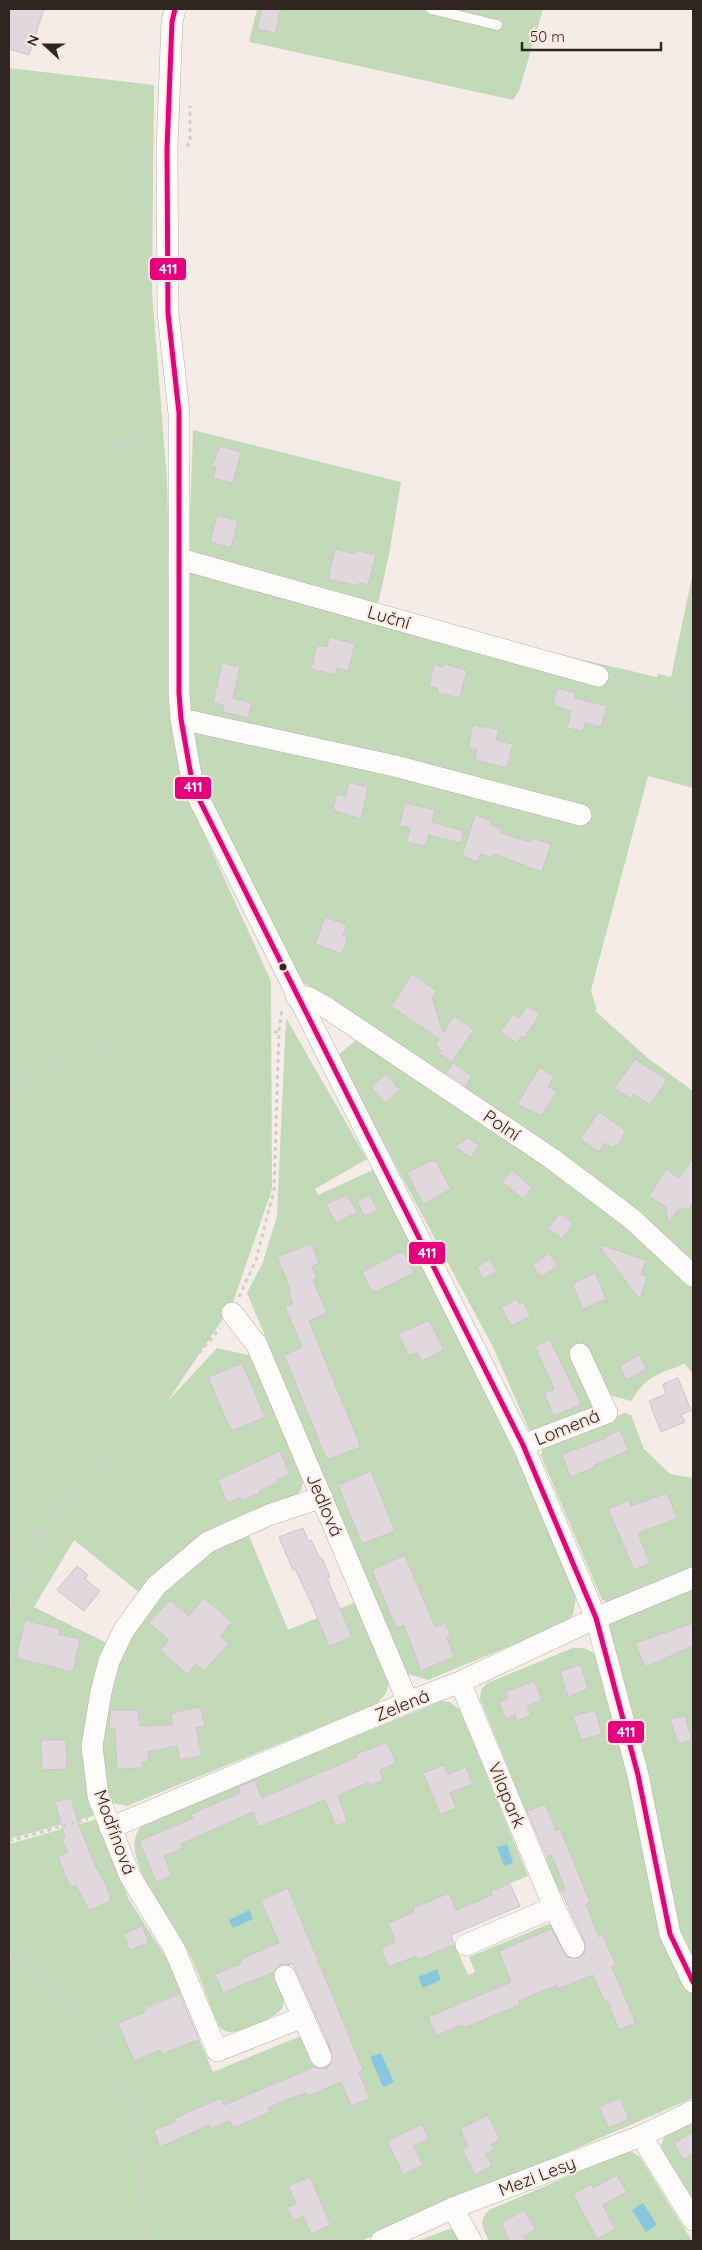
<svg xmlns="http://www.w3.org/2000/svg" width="702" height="2250" font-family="Quicksand,sans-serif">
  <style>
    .green { fill: #c2dab7 }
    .water { fill: #88c8df }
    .building { fill: #e0d8dd; stroke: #cdc6c9 }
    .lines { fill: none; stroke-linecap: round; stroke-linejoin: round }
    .service-casing { stroke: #b8aeaa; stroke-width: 11 }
    .minor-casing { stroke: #b8aeaa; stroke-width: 22 }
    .path { stroke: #d2cdcb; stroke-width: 3; stroke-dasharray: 4 4; stroke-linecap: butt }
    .service { stroke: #fefcfb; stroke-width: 10 }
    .minor { stroke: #fefcfb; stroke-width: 21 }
    .bus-1-casing { stroke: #fbe9e1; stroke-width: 9 }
    .bus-1 { stroke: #e5007d; stroke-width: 5 }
    .bus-dot { fill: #302520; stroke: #fbe9e1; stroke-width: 2 }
    .labels { text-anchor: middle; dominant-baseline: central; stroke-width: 4; stroke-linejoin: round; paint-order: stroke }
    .street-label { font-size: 18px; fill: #302520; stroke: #fbe9e1 }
    .line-badge { stroke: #fbe9e1; stroke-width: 2 }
    .badge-label { font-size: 14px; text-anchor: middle; font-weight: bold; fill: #fff }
  </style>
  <rect width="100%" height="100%" fill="#f5ebe7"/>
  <g class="green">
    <path d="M257 9H543L519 91 513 100 249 42Z"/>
    <path d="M9 68 154 85 152 292 167 480 174 740 185 792 271 981 272 1189 232 1305 167 1402 217 1348 257 1357 304 1477 301 1490 292 1499 141 1594 74 1540 34 1607 109 1644 96 1815 9 1839Z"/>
    <path d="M193 430 401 482 389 555 376 612 657 677 658 674 671 677 693 572V788L648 776 591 990 597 1011 594 1010 649 1059 693 1091V1262L462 1090 472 1076 453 1063 444 1078 304 983 294 972 197 774 188 733 187 597Z"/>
    <path d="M286 1018 367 1159 315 1189 318 1195 373 1170 478 1377 540 1507 576 1597 573 1615 561 1625 428 1680 408 1674 403 1667 247 1293 263 1262 277 1216Z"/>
    <path d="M356 1040 564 1179 631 1230 693 1288V1374L684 1363C676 1369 668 1369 659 1374 645 1380 639 1389 631 1401L602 1393 581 1343 571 1348 597 1407 533 1439 494 1349 337 1056Z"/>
    <path d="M625 1413 631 1415 644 1449 670 1474 693 1478V1570L609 1602 602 1600 541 1456 543 1446Z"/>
    <path d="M248 1533 288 1630 358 1601 389 1677C389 1690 385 1698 374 1705L127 1806 113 1803 107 1797C105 1780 100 1761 101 1744 105 1671 141 1604 198 1560 213 1549 231 1541 248 1533Z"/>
    <path d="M693 1583V1962L677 1928 608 1621Z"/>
    <path d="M573 1648H584L594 1653 620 1745 667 1945 693 1995V2098L361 2241H9V1844L97 1819 129 1900 167 1959 181 1993 144 2008 145 2012 134 2061 161 2050 163 2054 199 2039 213 2072 303 2035 316 2066 332 2060 325 2043 348 2033 344 2022 340 2024 337 2007 308 1936 304 1937 296 1917 299 1915 295 1904 293 1964 273 1972C277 1982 286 1996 283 2006 281 2016 239 2034 228 2032 223 2031 219 2027 217 2022 207 1998 199 1971 186 1948 172 1920 107 1845 148 1821L442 1701 450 1702 460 1710 528 1876 491 1891 492 1895 474 1925 415 1912 388 1923 396 1942 382 1948 417 1956 418 1959 455 1945 468 1975 475 1972 469 1957 556 1921 572 1957 583 1952 578 1939 597 1931 586 1904 565 1890 559 1892 545 1858 552 1855 572 1858 560 1829 556 1831 545 1804 526 1812 480 1699 481 1690 487 1683Z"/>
    <path d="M693 2122V2201L662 2151 661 2145 665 2136Z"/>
    <path d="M625 2152H632L640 2157 692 2241H489C483 2229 478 2221 489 2210Z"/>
    <path d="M449 2229 453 2230 464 2241H418Z"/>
  </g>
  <g class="water">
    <path d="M507 1844 513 1863 504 1866 497 1847Z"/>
    <path d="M249 1910 253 1919 233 1928 229 1920Z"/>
    <path d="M437 1969 441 1980 423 1988 418 1977Z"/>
    <path d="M381 2053 394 2082 383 2087 370 2057Z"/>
    <path d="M643 2203 657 2225 646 2232 632 2210Z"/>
  </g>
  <g class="building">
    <path d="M9 9H44L29 55 9 49Z"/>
    <path d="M262 9H281L275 33 257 29Z"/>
    <path d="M220 446 241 452 233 483 213 478 216 467 212 466Z"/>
    <path d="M217 515 238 521 231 548 210 542Z"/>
    <path d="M335 549 355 554 356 550 376 555 368 585 359 583V586L328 579Z"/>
    <path d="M329 637 355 644 348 671 337 668 336 675 311 669 317 645 327 647Z"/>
    <path d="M222 663 240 667 233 698 252 703 248 718 223 712 224 705 213 703Z"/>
    <path d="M444 664 467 670 460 698 437 693 438 688 429 686 434 665 443 667Z"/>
    <path d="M557 688 576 693 575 698 607 706 601 727 585 723 583 731 567 728 571 711 553 706Z"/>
    <path d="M473 725 499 729 496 740 513 744 507 768 475 760 477 750 468 748Z"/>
    <path d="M349 782 368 787 361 819 333 810 337 794 346 796Z"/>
    <path d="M405 803 435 810 432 822 464 831 461 843 429 835 426 847 407 842 410 828 399 826Z"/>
    <path d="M475 815 492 821 491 825 502 829 501 833 530 842 532 838 551 844 542 872 494 854 493 858 481 854 478 862 462 856Z"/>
    <path d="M325 917 347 925 343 935 348 937 342 954 315 944Z"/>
    <path d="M412 974 437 991 432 997 443 1033 454 1016 474 1030 452 1062 439 1053 441 1050 435 1045 439 1039 391 1006Z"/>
    <path d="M528 1006 540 1014 525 1037 522 1036 516 1043 500 1032 513 1014 519 1018Z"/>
    <path d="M635 1059 667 1080 650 1105 634 1094 631 1099 614 1088Z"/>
    <path d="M453 1063 472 1076 466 1086 446 1073Z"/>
    <path d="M540 1067 554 1077 548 1086 557 1092 541 1116 517 1104Z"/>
    <path d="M386 1074 400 1090 385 1103 371 1087Z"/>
    <path d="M599 1112 625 1130 620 1143 613 1148 605 1143 599 1152 580 1139Z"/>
    <path d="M469 1138 479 1146 471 1158 455 1146Z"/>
    <path d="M693 1158V1202L690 1208 677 1210 668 1224 666 1207 649 1196 666 1169 679 1178Z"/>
    <path d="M430 1161H436L451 1189 423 1204 407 1173Z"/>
    <path d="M512 1170 532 1188 523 1199 502 1182Z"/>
    <path d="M370 1194 377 1210 364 1216 357 1201Z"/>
    <path d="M346 1195 358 1212 335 1223 326 1204Z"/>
    <path d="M560 1213 573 1224 562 1239 548 1228Z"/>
    <path d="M311 1243 319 1263 312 1266 317 1279 313 1280 327 1313 309 1321 361 1447 327 1460 284 1355 302 1347 285 1307 293 1303 288 1291 291 1290 277 1257Z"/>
    <path d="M598 1244 646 1260 641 1274 647 1276 640 1300Z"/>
    <path d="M403 1251 414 1273 373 1293 362 1272Z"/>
    <path d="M549 1253 558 1265 542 1277 532 1266Z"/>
    <path d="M490 1259 497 1272 483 1279 477 1267Z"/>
    <path d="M595 1273 606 1299 583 1309 572 1284Z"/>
    <path d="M517 1299 520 1304 523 1302 531 1316 511 1326 501 1307Z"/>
    <path d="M429 1320 444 1350 422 1361 417 1353 409 1356 398 1334Z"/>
    <path d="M550 1339 581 1404 554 1416 544 1393 554 1389 535 1346Z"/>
    <path d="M639 1355 647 1369 626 1380 620 1366Z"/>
    <path d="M242 1363 265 1417 231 1431 208 1377Z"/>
    <path d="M678 1378 691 1410 681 1415 685 1422 661 1432 649 1401 666 1394 663 1384Z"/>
    <path d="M620 1430 629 1450 593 1466 594 1468 570 1477 562 1454 606 1438 605 1437Z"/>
    <path d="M280 1451 290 1474 277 1480 278 1483 259 1491 260 1493 241 1501 240 1498 227 1503 218 1480Z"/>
    <path d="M371 1471 395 1531 362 1544 338 1485Z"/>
    <path d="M667 1493 677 1518 638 1533 650 1563 634 1570 608 1509 629 1500 631 1506Z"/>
    <path d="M303 1528 308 1541 311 1540 320 1559 322 1558 330 1577 327 1578 352 1637 329 1646 310 1600 295 1569 293 1570 279 1537Z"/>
    <path d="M405 1555 435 1627 445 1623 451 1636 447 1638 454 1657 421 1671 404 1625 396 1628 372 1570Z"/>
    <path d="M77 1566 88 1575 85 1579 100 1591 84 1611 57 1590Z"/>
    <path d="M204 1598 232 1622 220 1636 229 1643 204 1671 196 1664 187 1674 160 1650 169 1640 149 1623 170 1600 189 1616Z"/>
    <path d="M25 1620 60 1629 58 1634 80 1639 73 1672 16 1658Z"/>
    <path d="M693 1623V1646L645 1667 635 1643Z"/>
    <path d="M581 1665 588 1689 568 1697 560 1671Z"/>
    <path d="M534 1681 542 1700 527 1706 531 1715 517 1721 515 1715 506 1719 499 1702 508 1698 505 1692Z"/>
    <path d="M201 1707 205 1726 196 1728 202 1756 180 1760 177 1746 148 1752V1762H142V1768L117 1769 115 1728H109L111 1710H138L140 1726 173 1725 171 1713Z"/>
    <path d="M595 1710 602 1734 581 1740 573 1716Z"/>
    <path d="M685 1715 692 1740 678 1744 670 1719Z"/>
    <path d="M41 1740H66L67 1769 42 1770Z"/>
    <path d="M387 1742 396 1763 380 1770 383 1780 369 1786 368 1783 338 1795 347 1822 336 1826 325 1800 259 1827 253 1812 181 1844 183 1848 164 1856 172 1876 156 1882 139 1841 193 1818 191 1814 240 1793 238 1787 255 1780 262 1798 357 1757 356 1754Z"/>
    <path d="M444 1765 448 1774 466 1767 473 1784 450 1793 456 1808 440 1814 423 1773Z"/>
    <path d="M71 1798 78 1822 94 1863 106 1885 111 1901 89 1910 76 1886 70 1887 58 1857 68 1852 62 1839 65 1838 55 1802Z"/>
    <path d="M545 1804 556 1831 560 1829 590 1902 586 1904 599 1937 603 1935 616 1965 612 1967 636 2023 619 2030 607 2000 604 2001 593 1975 558 1989 557 1985 519 2001 520 2005 464 2028 462 2025 436 2036 428 2017 511 1982 499 1951 551 1929 567 1957 579 1958 585 1953V1942L561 1891 565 1890 559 1873 551 1855 547 1857 527 1811Z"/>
    <path d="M510 1884 520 1906 451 1935 454 1945 418 1960 416 1956 389 1967 381 1948 396 1942 388 1923 414 1912 413 1908 449 1893 456 1910 492 1895 491 1891Z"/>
    <path d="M288 1888 363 2070 359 2072 370 2099 351 2106 341 2082 308 2096 306 2093 287 2100 268 2108 270 2112 233 2128 230 2121 211 2129 209 2125 160 2147 154 2130 176 2121 175 2118 221 2098 224 2105 314 2067 326 2069 331 2064 332 2052 293 1964H280L274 1972 223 1993 215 1974 242 1963 241 1959 279 1943 261 1900Z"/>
    <path d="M142 1926 149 1943 130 1950 123 1934Z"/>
    <path d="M180 1994 199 2040 162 2054 161 2050 134 2061 118 2023 145 2012 144 2009Z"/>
    <path d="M620 2098 629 2119 609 2128 599 2107Z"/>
    <path d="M488 2115 500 2140 491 2144 494 2150 486 2154 492 2166 475 2175 462 2149 468 2146 460 2129Z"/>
    <path d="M422 2124 429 2139 414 2146 423 2165 403 2175 387 2141Z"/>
    <path d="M693 2132V2154L683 2160 674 2143Z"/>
    <path d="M617 2175 627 2192 603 2205 615 2229 597 2239 573 2194 591 2184 593 2188Z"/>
    <path d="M310 2177 331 2225 311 2234 303 2216 293 2221 287 2207 296 2204 288 2186Z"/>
    <path d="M525 2210 536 2230 523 2236 526 2241H510L501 2223Z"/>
  </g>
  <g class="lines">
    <defs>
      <path id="service" d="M431 9 497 25"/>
      <g id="minor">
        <path d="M175 9 172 22 167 149 168 313 179 413V693L181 719 193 787 523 1445 596 1618 638 1775 670 1934 693 1982"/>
        <path d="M180 559 598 676"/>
        <path d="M181 719 395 766 581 815"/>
        <path d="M296 996 309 998 327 1008 551 1158 632 1219 693 1276"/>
        <path d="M232 1313 257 1345 408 1702"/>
        <path d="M523 1445 607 1413 580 1354"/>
        <path d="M460 1682 554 1907 574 1947"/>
        <path d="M110 1828 408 1702 460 1682 596 1618 693 1578"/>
        <path d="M466 1945 554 1907"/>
        <path d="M285 1976 303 2017 217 2051 174 1948 130 1876 98 1796 92 1746 101 1692 109 1661 124 1630 156 1586 208 1542 269 1515 322 1497"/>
        <path d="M303 2017 321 2057"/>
        <path d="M641 2136 693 2220"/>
        <path d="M453 2208 471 2241"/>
        <path d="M381 2241 453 2208 641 2136 693 2111"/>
      </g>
    </defs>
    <use href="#service" class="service-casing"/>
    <use href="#minor" class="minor-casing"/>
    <g class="path">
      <path d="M187 147 190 142V106"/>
      <path d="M9 451 73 458 137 440 160 425"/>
      <path d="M616 680 693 700"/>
      <path d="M9 1085 11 1092"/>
      <path d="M9 1094 42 1071 121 1037 246 1040 279 1031"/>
      <path d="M239 1297 256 1260 274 1190 279 1031 282 1010"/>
      <path d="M9 1540 42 1532 103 1458 160 1400 220 1328"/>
      <path d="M9 1611 42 1532"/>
      <path d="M660 1790 693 1815"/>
      <path d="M9 1841 88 1819"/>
      <path d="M9 1947 88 2022 127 2089 138 2128 146 2241"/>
    </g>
    <use href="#service" class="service"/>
    <use href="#minor" class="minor"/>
    <defs>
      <path id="bus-1" d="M175 9 172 22 167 149 168 313 179 413V693L181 719 193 787 523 1445 596 1618 638 1775 670 1934 693 1982"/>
    </defs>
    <use href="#bus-1" class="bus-1-casing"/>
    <use href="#bus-1" class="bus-1"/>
  </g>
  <circle class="bus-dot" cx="283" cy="967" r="4.5"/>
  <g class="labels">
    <g class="street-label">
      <text transform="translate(389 617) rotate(16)">Luční</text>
      <text transform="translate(502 1125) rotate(34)">Polní</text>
      <text transform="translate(567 1427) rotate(-22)">Lomená</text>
      <text transform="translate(325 1505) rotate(67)">Jedlová</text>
      <text transform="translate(402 1705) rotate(-22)">Zelená</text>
      <text transform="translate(507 1795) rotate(67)">Vilapark</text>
      <text transform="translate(115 1832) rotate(70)">Modřínová</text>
      <text transform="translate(537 2176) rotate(-21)">Mezi Lesy</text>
    </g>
  </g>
  <g class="line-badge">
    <rect x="149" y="257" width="38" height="24" rx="5" fill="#e5007d"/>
    <rect x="174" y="776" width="38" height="24" rx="5" fill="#e5007d"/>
    <rect x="408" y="1241" width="38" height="24" rx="5" fill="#e5007d"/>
    <rect x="607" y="1720" width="38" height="24" rx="5" fill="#e5007d"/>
  </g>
  <g class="badge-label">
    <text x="168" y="274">411</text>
    <text x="193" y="792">411</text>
    <text x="427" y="1258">411</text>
    <text x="626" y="1737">411</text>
  </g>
  <rect width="702" height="2250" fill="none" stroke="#302520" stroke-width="20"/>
  <g transform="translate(45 45) rotate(291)" stroke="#fbe9e1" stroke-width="4" paint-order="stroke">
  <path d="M0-4L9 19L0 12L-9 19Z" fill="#302520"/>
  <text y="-8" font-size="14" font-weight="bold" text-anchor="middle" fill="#302520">N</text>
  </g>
  <path d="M522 42v8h139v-8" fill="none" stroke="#302520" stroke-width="2.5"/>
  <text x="530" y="42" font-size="15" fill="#302520" stroke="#fbe9e1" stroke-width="4" paint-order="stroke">50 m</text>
</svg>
